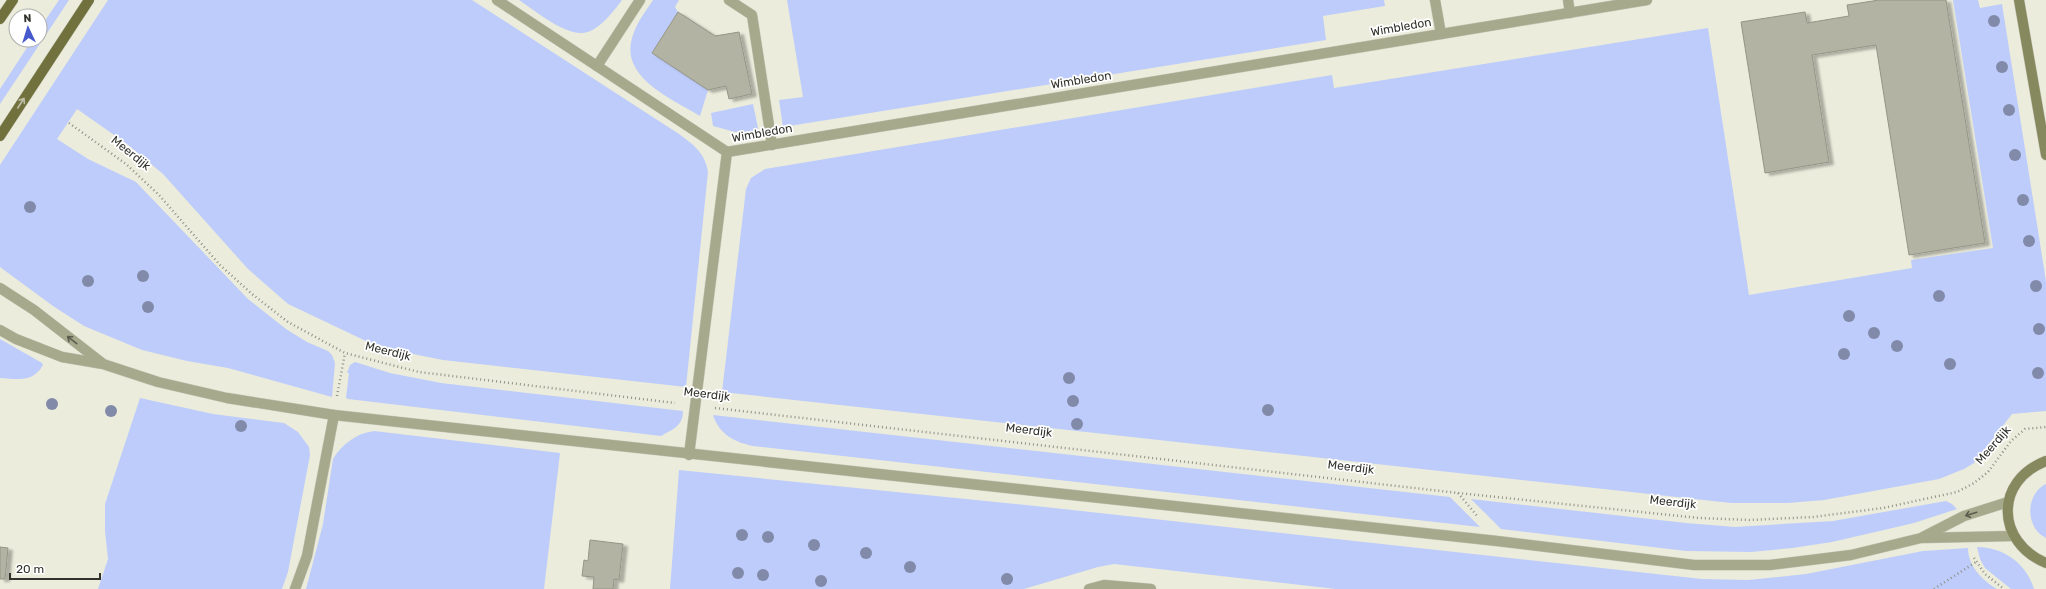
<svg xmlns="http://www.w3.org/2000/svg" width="2046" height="589" font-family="Rubik,sans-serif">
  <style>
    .green { fill: #beccfb }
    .building { fill: #b2b3a3; stroke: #949586; filter: url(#shadow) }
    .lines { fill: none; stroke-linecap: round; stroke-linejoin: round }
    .lane-casing { stroke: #c6c7b8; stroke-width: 11 }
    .street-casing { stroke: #c6c7b8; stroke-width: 11 }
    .secondary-casing { stroke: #c6c7b8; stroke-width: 11 }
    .primary-casing { stroke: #c6c7b8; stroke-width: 11 }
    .path { stroke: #919186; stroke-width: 2.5; stroke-dasharray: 1 3; stroke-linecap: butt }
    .lane { stroke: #a7a98c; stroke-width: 10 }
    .street { stroke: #a7a98c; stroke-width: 10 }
    .secondary { stroke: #86885e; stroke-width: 10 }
    .primary { stroke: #70713c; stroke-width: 10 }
    .tree { fill: #828aa9 }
    .oneway { stroke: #bfbfa7 }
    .oneway2 { stroke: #5c5c4e }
    .labels { text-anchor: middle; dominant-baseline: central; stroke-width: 3.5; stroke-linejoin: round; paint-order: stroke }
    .street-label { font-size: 12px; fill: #33332d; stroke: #fff }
  </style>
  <defs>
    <filter id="shadow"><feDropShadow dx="4.5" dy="2.5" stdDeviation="1" flood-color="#0004"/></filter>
  </defs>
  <rect width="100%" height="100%" fill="#ebecdb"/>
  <g class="green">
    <path d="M59 0H69L0 104V89L32 40H40V28Z"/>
    <path d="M108 0H472L679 134C694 145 705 153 708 172L686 387 443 360 403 352 366 341 288 304 248 269 163 174 127 144 77 109 57 139 88 159 136 182 248 299 286 329 307 342 328 351 332 355 335 363 332 397 228 368 187 361 142 350 84 326 53 306 0 267V165Z"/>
    <path d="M519 0H622C614 11 597 33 582 33 563 34 534 10 519 0Z"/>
    <path d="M653 0H679L675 7 678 12 652 53 708 90 700 116C671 98 618 77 633 35 637 22 646 11 653 0Z"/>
    <path d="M787 0H1384L1385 6 1323 16 1326 40 783 127 779 100 803 97Z"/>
    <path d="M1953 0H1978L1980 8 2002 4 2046 281V411L2012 414 1974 463 1964 469 1939 479 1824 500 1788 503H1731L722 392 746 189 751 178 765 169 1332 75 1334 88 1708 28 1749 295 1912 268 1911 260 1993 248Z"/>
    <path d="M753 104 758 128 757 132H735L713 126 711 113Z"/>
    <path d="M0 339 42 363 43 365C33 383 17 379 0 378Z"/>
    <path d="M355 362 390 373 441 383 683 411C683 427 671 430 661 436L348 399 346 398 349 373H347L350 365Z"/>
    <path d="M140 398 213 414 284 423 298 432 309 447 310 455 288 572 282 589H98L108 559 105 531V504Z"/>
    <path d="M713 415 1450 497 1480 527 753 446C734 442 719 434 713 415Z"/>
    <path d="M374 431 560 453 544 589H306L323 524 333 459C342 444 357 433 374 431Z"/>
    <path d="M679 470 1045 507 1702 579 1748 580 1806 574 1923 551 1968 548C1968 566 1982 580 1997 589H1336L1114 564 1098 567 1024 589H670Z"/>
    <path d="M2046 484V538C2025 528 2025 494 2046 484Z"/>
    <path d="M1471 499 1686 523 1735 527 1833 521 1946 501 1952 504 1957 509 1914 523 1832 542 1792 548 1751 552 1686 551 1501 529Z"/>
    <path d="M1977 547C2003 547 2026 563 2034 589H2011L1985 568 1980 559Z"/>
  </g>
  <g class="building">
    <path d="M1879 0H1946L1985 243 1909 255 1876 45 1812 55 1829 162 1765 173 1741 22 1805 12 1807 23 1849 16 1847 5Z"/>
    <path d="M678 12 715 36 739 32 752 94 729 99 726 86 708 90 652 53Z"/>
    <path d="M590 540 623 544 619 580 614 579 613 589H593L594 577 582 576 584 560 588 561Z"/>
    <path d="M0 547 8 548 5 579H0Z"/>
  </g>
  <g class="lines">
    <defs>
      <g id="lane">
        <path d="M729 0 752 15 772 145"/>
        <path d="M1568 0 1570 13"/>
        <path d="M295 589 307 556 334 415"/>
        <path d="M1089 589 1104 585 1151 589"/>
      </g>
      <g id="street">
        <path d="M497 0 727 152"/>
        <path d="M1435 0 1441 34 1647 0"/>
        <path d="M597 66 640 0"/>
        <path d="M0 288 34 310 102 363"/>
        <path d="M0 330 16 339 62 357 103 364 158 382 227 398 334 415 1497 541 1694 565H1770L1851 555 1921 538 2013 536"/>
        <path d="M689 455 727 152 1441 34"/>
        <path d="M1923 537 1964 516 2008 502"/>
      </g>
      <g id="secondary">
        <path d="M2019 0 2046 155"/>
        <path d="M2046 461C1994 481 1996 542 2046 563"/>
      </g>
      <g id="primary">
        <path d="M0 19 13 0"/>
        <path d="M0 136 89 0"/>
      </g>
    </defs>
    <use href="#lane" class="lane-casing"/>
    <use href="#street" class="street-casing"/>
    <use href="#secondary" class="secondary-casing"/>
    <use href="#primary" class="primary-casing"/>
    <g class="path">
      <path d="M69 123 126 164 159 195 220 265 252 294 288 322 345 353 419 372 675 403"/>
      <path d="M337 396 345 353"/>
      <path d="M715 408 1458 493 1699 518 1750 520 1813 517 1883 508 1957 492 1974 483 1988 472 2011 441 2025 429 2046 427"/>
      <path d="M1458 493 1478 517"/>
      <path d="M1974 558 1985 574 2004 589"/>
      <path d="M1934 589 1976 562"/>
    </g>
    <use href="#lane" class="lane"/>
    <use href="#street" class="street"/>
    <use href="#secondary" class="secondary"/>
    <use href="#primary" class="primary"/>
  </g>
  <g class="tree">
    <circle cx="1994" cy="21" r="6"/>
    <circle cx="2002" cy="67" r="6"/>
    <circle cx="2009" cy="110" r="6"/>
    <circle cx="2015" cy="155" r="6"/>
    <circle cx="2023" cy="200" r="6"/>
    <circle cx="30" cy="207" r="6"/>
    <circle cx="2029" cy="241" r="6"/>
    <circle cx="143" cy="276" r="6"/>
    <circle cx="88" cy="281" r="6"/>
    <circle cx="2036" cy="286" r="6"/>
    <circle cx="1939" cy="296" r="6"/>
    <circle cx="148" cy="307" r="6"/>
    <circle cx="1849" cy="316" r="6"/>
    <circle cx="2039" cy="329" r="6"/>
    <circle cx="1874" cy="333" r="6"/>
    <circle cx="1897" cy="346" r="6"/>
    <circle cx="1844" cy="354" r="6"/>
    <circle cx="1950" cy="364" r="6"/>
    <circle cx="2038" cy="373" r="6"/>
    <circle cx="1069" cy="378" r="6"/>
    <circle cx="1073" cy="401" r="6"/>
    <circle cx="52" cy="404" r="6"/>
    <circle cx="1268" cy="410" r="6"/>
    <circle cx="111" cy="411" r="6"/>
    <circle cx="1077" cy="424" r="6"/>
    <circle cx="241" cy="426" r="6"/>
    <circle cx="742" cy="535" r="6"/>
    <circle cx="768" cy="537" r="6"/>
    <circle cx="814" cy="545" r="6"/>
    <circle cx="866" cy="553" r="6"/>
    <circle cx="910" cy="567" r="6"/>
    <circle cx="738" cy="573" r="6"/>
    <circle cx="763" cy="575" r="6"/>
    <circle cx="1007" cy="579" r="6"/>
    <circle cx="821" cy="581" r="6"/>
  </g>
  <defs><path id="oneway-shaft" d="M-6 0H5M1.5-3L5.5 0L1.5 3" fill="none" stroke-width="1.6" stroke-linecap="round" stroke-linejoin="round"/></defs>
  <use class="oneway" href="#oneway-shaft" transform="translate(21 103) rotate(-57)"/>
  <g class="oneway2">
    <use href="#oneway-shaft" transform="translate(72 340) rotate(-142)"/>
    <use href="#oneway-shaft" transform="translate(1971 514) rotate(163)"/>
  </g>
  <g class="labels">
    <g class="street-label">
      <text transform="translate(1401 27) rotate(-10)">Wimbledon</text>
      <text transform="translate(1081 80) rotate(-9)">Wimbledon</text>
      <text transform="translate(762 133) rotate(-10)">Wimbledon</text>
      <text transform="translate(131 153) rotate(39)">Meerdijk</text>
      <text transform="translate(388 351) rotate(14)">Meerdijk</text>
      <text transform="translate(707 394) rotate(7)">Meerdijk</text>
      <text transform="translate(1029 430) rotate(7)">Meerdijk</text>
      <text transform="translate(1993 445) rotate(-49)">Meerdijk</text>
      <text transform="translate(1351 467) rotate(7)">Meerdijk</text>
      <text transform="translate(1673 502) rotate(6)">Meerdijk</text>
    </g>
  </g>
  <g transform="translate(28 28) rotate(356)"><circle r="19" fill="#ffffff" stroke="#adadab"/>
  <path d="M0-3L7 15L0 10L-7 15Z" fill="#4558cc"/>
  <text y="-6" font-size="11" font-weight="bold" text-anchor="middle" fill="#33332d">N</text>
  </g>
  <path d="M10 573v6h90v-6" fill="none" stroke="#33332d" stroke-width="2"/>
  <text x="16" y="573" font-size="12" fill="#33332d" stroke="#ffffff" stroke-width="3" paint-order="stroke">20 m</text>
</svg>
